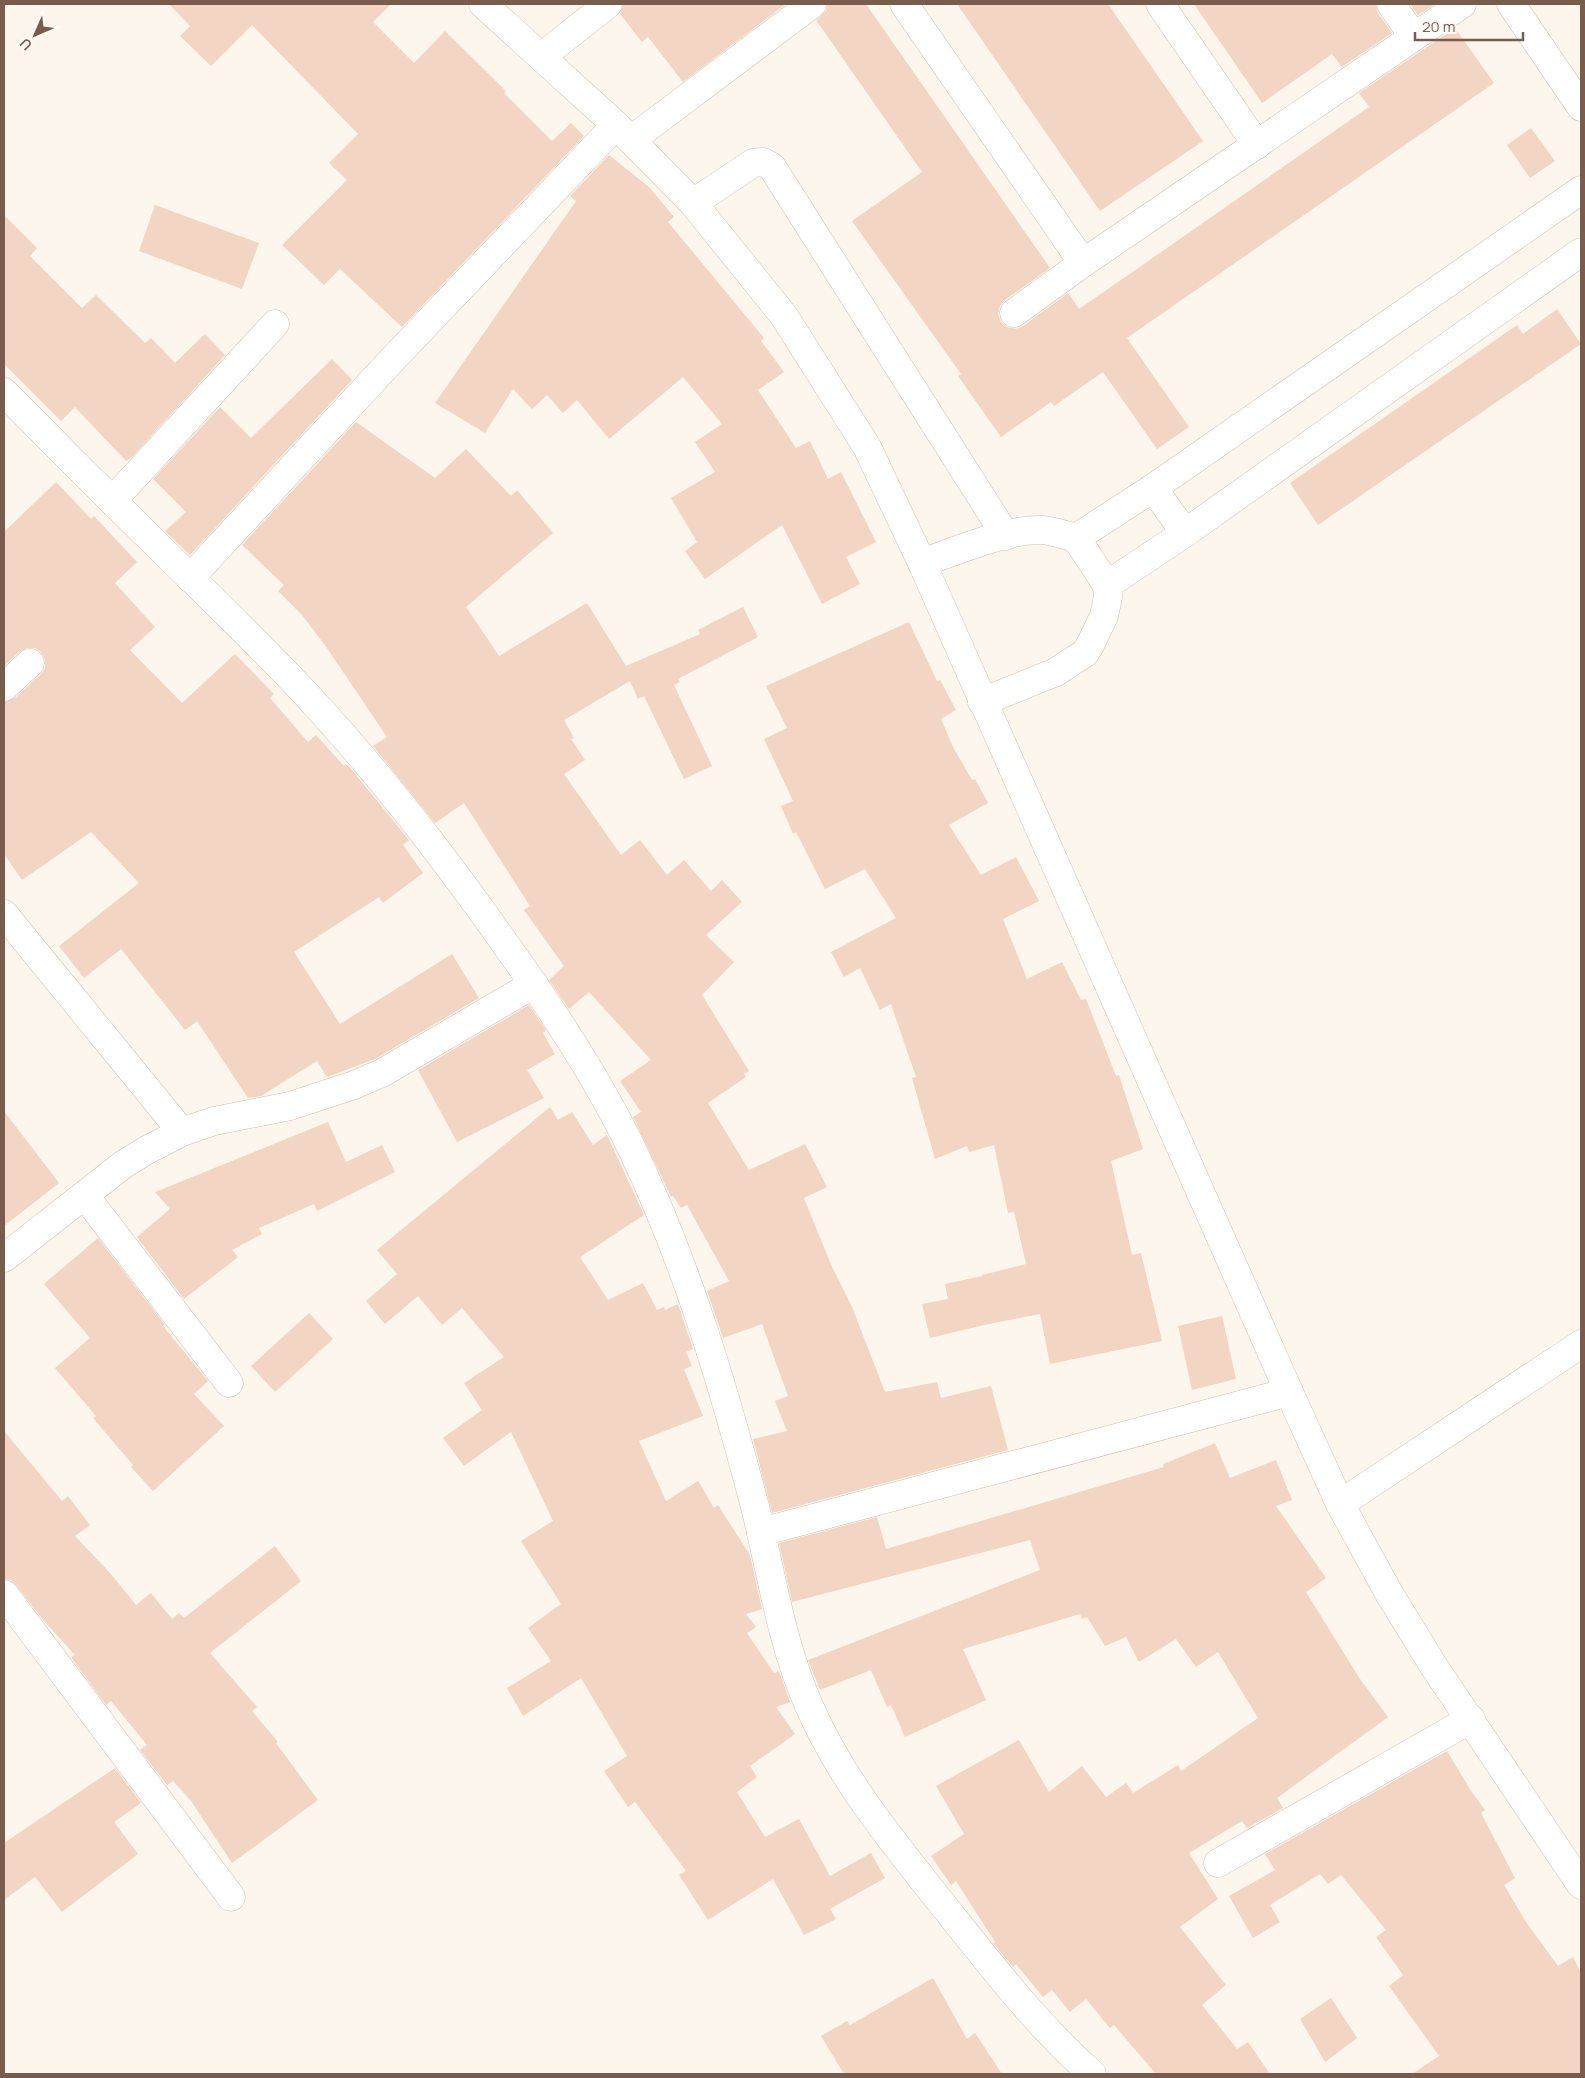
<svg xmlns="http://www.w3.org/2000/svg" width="1585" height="2078" font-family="Manrope,sans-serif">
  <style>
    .building { fill: #f3d5c3 }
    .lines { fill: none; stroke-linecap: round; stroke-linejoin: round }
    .street-casing { stroke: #d1beb0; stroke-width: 29 }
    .secondary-casing { stroke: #d6c0b0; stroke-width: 29 }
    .street { stroke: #fff; stroke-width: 28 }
    .secondary { stroke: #fff; stroke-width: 28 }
  </style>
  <rect width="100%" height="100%" fill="#fdf6ec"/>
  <g class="building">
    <path d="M169 4H391L373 22 414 63 445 31 506 91 504 93 552 141 571 123 584 136 402 327 340 269 324 285 282 245 347 180 329 163 358 134 252 25 211 66 180 36 190 26Z"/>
    <path d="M623 4H786L683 82 648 37 642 42 620 14Z"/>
    <path d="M827 4H866L1050 268 1005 300 1000 306 998 314 1001 322 1007 327 1015 329 1023 326 1068 293 1079 309 1144 264 1369 107 1359 93 1455 28 1494 83 1127 338 1189 427 1157 449 1103 372 1054 406 1051 402 1001 437 958 376 961 374 852 221 922 172 816 20 826 11Z"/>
    <path d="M957 4H1108L1203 141 1100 211Z"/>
    <path d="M1194 4H1376L1378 13 1392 33 1342 67 1332 54 1262 103Z"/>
    <path d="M1410 4H1435L1418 15Z"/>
    <path d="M1531 128 1555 161 1530 178 1507 145Z"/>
    <path d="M609 155 650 188 674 217 668 222 764 338 761 341 784 372 758 390 796 448 810 441 828 479 841 472 876 542 846 557 860 584 822 604 782 525 705 579 685 551 697 542 671 498 715 472 695 442 722 424 683 377 609 439 577 400 563 413 547 395 532 409 513 389 485 433 435 403 576 201 570 196Z"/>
    <path d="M155 205 259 243 242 289 139 251Z"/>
    <path d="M4 215 37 248 30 256 82 308 96 295 145 343 151 338 175 363 205 334 225 355 132 457 126 461 75 407 61 421 4 364Z"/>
    <path d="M1557 309 1581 344 1318 525 1290 483 1517 325 1523 334Z"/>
    <path d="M332 359 352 380 190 555 165 531 186 512 153 479 220 407 251 438Z"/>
    <path d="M356 422 435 478 466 449 511 496 517 490 553 533 466 607 499 656 587 603 626 666 700 634 698 630 743 607 758 637 678 679 680 682 674 685 712 766 684 779 644 696 638 699 630 681 564 720 574 738 571 739 585 760 564 774 621 855 640 840 667 875 684 860 711 891 722 880 742 902 706 935 734 962 702 995 749 1071 744 1074 746 1077 708 1103 749 1170 805 1144 827 1187 804 1198 832 1267 852 1307 885 1392 937 1382 941 1398 991 1386 1008 1450 772 1513 753 1439 787 1431 775 1401 788 1396 762 1324 723 1338 707 1291 729 1281 687 1205 681 1208 673 1196 671 1197 633 1117 641 1112 620 1081 651 1060 589 992 569 1009 549 980 564 966 524 910 530 906 464 803 435 823 373 746 387 737 327 648 302 615 278 591 284 585 242 545Z"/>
    <path d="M56 482 91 519 94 516 137 562 115 583 155 627 130 650 182 703 235 654 274 694 270 698 308 742 316 735 344 766 347 764 409 840 403 845 423 873 383 903 379 897 294 952 340 1024 452 954 479 998 375 1059 327 1077 317 1061 261 1096 248 1098 197 1021 185 1030 121 949 84 978 59 946 139 883 91 832 22 880 4 854V702L15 698 41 674 45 668V660L41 652 35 648H27L19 652 4 666V532Z"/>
    <path d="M909 622 937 681 940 680 956 710 941 719 953 747 972 780 975 779 988 803 949 825 981 875 1016 857 1039 901 1003 919 1027 979 1062 962 1081 1000 1086 999 1116 1076 1119 1075 1143 1149 1111 1161 1132 1255 1141 1253 1162 1341 1050 1364 1040 1314 984 1325 930 1338 922 1304 948 1299 945 1284 982 1276V1275L1026 1264 1014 1212 1008 1213 994 1145 969 1152 967 1146 935 1159 912 1078 916 1077 891 1004 880 1010 860 968 844 977 831 952 896 918 865 869 825 889 796 832 793 834 781 806 793 801 764 739 787 728 766 686Z"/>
    <path d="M529 1005 546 1030 543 1033 555 1054 527 1070 544 1098 457 1142 418 1070Z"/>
    <path d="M550 1107 558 1120 572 1112 593 1145 607 1135 644 1215 580 1257 608 1300 643 1283 657 1310 664 1307 665 1310 678 1304 693 1349 686 1352 692 1366 684 1369 703 1416 639 1441 666 1501 698 1481 714 1508 718 1505 750 1555 762 1609 746 1614 756 1627 747 1633 774 1673 779 1671 790 1702 776 1707 795 1734 750 1766 757 1777 737 1792 765 1837 799 1819 830 1876 871 1853 885 1878 830 1909 836 1919 804 1935 773 1879 708 1920 679 1875 686 1871 635 1802 628 1807 604 1771 627 1756 581 1678 523 1716 507 1688 551 1661 528 1628 561 1604 521 1541 553 1521 511 1432 464 1466 443 1438 482 1410 464 1383 504 1357 462 1308 442 1325 418 1296 385 1324 366 1301 397 1274 377 1250Z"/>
    <path d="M4 1111 59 1183 4 1226Z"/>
    <path d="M328 1122 346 1162 382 1145 395 1172 317 1211 314 1204 259 1228 262 1234 232 1250 238 1257 184 1299 137 1237 170 1209 155 1192Z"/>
    <path d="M98 1238 165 1325 163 1326 208 1381 194 1394 224 1426 153 1491 131 1467 133 1465 93 1418 96 1416 55 1368 90 1338 44 1284Z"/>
    <path d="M309 1313 333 1339 275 1392 251 1366Z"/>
    <path d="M1222 1316 1236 1379 1192 1390 1178 1326Z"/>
    <path d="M4 1431 62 1501 68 1496 90 1525 75 1536 111 1574 136 1605 151 1593 172 1619 179 1613 184 1618 275 1546 301 1581 210 1653 257 1707 252 1711 278 1742 276 1743 318 1800 232 1863 191 1801 173 1781 167 1785 140 1750 147 1745 111 1701 106 1705 71 1657 75 1655 44 1621 16 1585 11 1580 4 1579Z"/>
    <path d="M1215 1443 1230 1478 1276 1460 1292 1500 1276 1506 1326 1578 1306 1592 1360 1679 1388 1717 1277 1798 1283 1808 1247 1828 1242 1821 1189 1853 1218 1899 1180 1927 1226 1985 1202 2005 1237 2049 1248 2042 1270 2074H1156L1114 2025 1110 2028 1086 1999 1070 2012 1052 1990 1043 1997 1016 1964 1013 1967 993 1943 995 1942 956 1881 951 1885 931 1856 964 1834 936 1786 1019 1740 1049 1792 1082 1766 1106 1797 1126 1783 1133 1793 1178 1765 1181 1771 1258 1718 1218 1652 1196 1667 1176 1639 1139 1662 1126 1637 1105 1646 1087 1617 1082 1619 1080 1614 963 1649 986 1700 905 1737 891 1705 887 1707 871 1670 820 1690 808 1660 1040 1570 1030 1540 792 1602 779 1543 877 1517 886 1549 1164 1467 1163 1464Z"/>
    <path d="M1447 1751 1471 1791 1485 1810 1481 1813 1515 1878 1504 1885 1526 1922 1558 1966 1573 1957 1581 1973V2074H1412L1439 2056 1389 1986 1403 1975 1376 1937 1386 1930 1341 1875 1328 1884 1320 1874 1270 1905 1280 1922 1253 1938 1229 1896 1275 1870 1265 1854Z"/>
    <path d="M115 1768 141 1803 114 1822 138 1854 62 1912 35 1877 4 1900V1843Z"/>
    <path d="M933 1978 967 2039 975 2033 1002 2074H844L821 2036 847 2021 850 2025Z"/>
    <path d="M1331 1998 1357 2038 1325 2062 1300 2019Z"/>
  </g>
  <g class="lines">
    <defs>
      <g id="street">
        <path d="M904 4 1083 263"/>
        <path d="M1160 4 1257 145"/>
        <path d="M1391 4 1413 36"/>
        <path d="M1511 4 1581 107"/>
        <path d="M541 57 608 4"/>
        <path d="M631 140 812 4"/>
        <path d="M693 203 753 163 763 162 772 167 1006 536"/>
        <path d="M1014 313 1083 263 1462 4"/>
        <path d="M1153 488 1185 533"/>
        <path d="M112 501 275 324"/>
        <path d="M1076 538 1153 488 1581 190"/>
        <path d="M922 563C953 552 1010 528 1042 530 1053 531 1065 535 1076 538L1107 585 1108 597 1104 616 1090 645 1085 653 1056 672 982 702"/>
        <path d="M190 578 391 361 616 125"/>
        <path d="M1107 585 1185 533 1581 252"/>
        <path d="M4 687 30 663"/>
        <path d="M4 914 182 1132"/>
        <path d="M85 1196 229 1383"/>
        <path d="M4 1258 124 1164 147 1150 182 1132 214 1121 290 1106 354 1085 382 1073 534 984"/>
        <path d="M1340 1504 1581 1344"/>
        <path d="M761 1532 1289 1392"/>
        <path d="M4 1594 231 1897"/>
        <path d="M1218 1863 1471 1719"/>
      </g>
      <g id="secondary">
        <path d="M483 4 616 125 693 203 784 316 867 447 922 563 1289 1392 1340 1504 1390 1595 1433 1665 1581 1885"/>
        <path d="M4 392C54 443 105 494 156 544 210 597 265 649 315 704 385 780 447 861 506 945 552 1009 595 1074 630 1145 685 1259 722 1381 754 1503 771 1570 780 1638 807 1701 839 1777 892 1841 943 1905 990 1964 1036 2024 1092 2074"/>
      </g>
    </defs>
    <use href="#street" class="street-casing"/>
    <use href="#secondary" class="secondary-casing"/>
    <use href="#street" class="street"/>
    <use href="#secondary" class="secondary"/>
  </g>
  <rect width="1585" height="2078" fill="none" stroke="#7a5c4d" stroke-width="10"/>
  <g transform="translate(35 35) rotate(225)" stroke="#fffaf3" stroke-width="4" paint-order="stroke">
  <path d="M0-4L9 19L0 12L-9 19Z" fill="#7a5c4d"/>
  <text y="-8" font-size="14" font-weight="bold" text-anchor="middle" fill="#7a5c4d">U</text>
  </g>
  <path d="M1415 32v8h108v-8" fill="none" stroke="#7a5c4d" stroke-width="2.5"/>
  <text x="1422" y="32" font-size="15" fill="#7a5c4d" stroke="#fffaf3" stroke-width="4" paint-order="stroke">20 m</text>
</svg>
